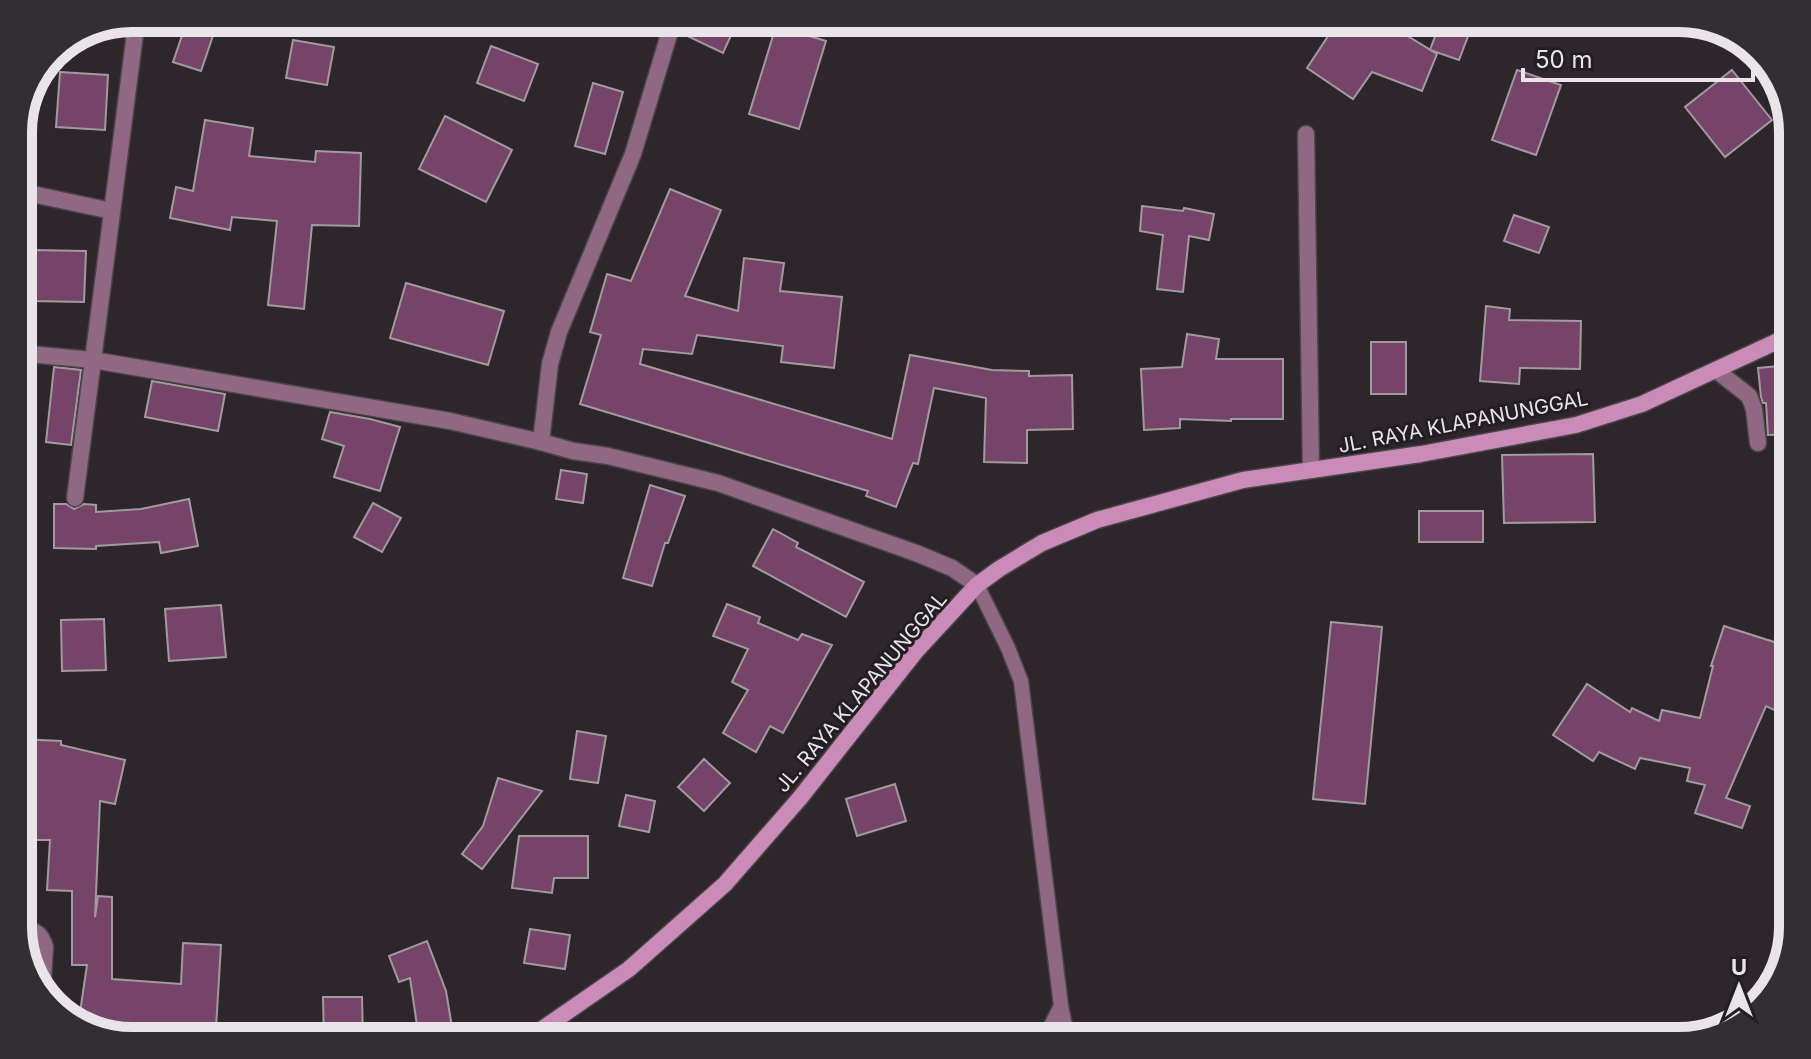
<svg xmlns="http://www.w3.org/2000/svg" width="1811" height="1059" font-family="Inter,sans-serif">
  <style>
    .building { fill: #754468; stroke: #a19a9e; stroke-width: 2 }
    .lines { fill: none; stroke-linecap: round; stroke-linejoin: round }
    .lane-casing { stroke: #4b4549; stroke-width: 17 }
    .street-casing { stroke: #4b4549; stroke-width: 19 }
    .secondary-casing { stroke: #4b4549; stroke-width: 19 }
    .lane { stroke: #906884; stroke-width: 14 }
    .street { stroke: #906884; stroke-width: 16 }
    .secondary { stroke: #ca8bb8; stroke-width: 16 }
    .labels { text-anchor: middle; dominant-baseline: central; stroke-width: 6; stroke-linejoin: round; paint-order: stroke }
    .street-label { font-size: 20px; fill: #e8e4e7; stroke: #231e21 }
    .rim { fill: none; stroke: #e8e4e7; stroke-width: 10 }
  </style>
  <rect width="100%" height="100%" fill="#2d272b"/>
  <g class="building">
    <path d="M188 18H219L201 71 173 62Z"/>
    <path d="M685 18H739L723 53 681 33Z"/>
    <path d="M1340 18H1378L1437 54 1422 91 1372 72 1353 99 1307 68Z"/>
    <path d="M1442 18H1475L1459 60 1430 50Z"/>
    <path d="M776 26 826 41 799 129 749 114Z"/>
    <path d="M293 40 334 47 327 85 286 78Z"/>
    <path d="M491 46 538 64 524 101 477 83Z"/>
    <path d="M1517 70 1561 85 1536 155 1492 140Z"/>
    <path d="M1732 70 1772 120 1725 157 1685 107Z"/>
    <path d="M60 72 108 75 105 130 56 127Z"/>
    <path d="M593 83 623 92 605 154 575 146Z"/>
    <path d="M445 116 512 150 486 202 419 169Z"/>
    <path d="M205 120 253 128 249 156 315 162 316 151 361 153 359 226 312 225 304 309 268 305 277 221 232 217 230 230 170 218 176 187 193 191Z"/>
    <path d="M670 189 721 210 685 296 738 311 744 258 784 263 780 291 842 297 834 368 781 362 783 346 697 335 692 354 643 349 640 364 892 439 910 355 992 370 1029 371V376L1072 375 1073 429 1027 430V463L984 462 986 398 934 388 918 464 913 463 896 507 866 496 868 491 580 404 601 335 590 332 607 274 631 281Z"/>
    <path d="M1142 206 1183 211 1184 208 1214 214 1209 240 1189 236 1183 292 1157 289 1163 235 1140 231Z"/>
    <path d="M1514 215 1549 227 1539 253 1504 241Z"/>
    <path d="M32 250 86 251 84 302 31 301Z"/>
    <path d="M406 283 504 311 488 365 390 338Z"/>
    <path d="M1486 306 1510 309 1509 320 1581 321 1580 369 1520 368 1519 384 1480 381Z"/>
    <path d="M1187 334 1219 339 1216 359H1283V419H1231V421L1180 419V428L1144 430 1141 369 1182 367Z"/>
    <rect x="1371" y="342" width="35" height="52"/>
    <path d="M1793 365V434L1768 435 1766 403H1763L1761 397 1758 368Z"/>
    <path d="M54 367 81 370 71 445 46 442Z"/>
    <path d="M152 381 225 394 218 431 145 417Z"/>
    <path d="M330 412 370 419 400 427 380 491 334 477 344 446 322 439Z"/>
    <path d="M1593 454 1595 522 1504 523 1502 455Z"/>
    <path d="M561 470 587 474 583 503 556 499Z"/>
    <path d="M650 485 685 496 668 543H665L652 586 623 578Z"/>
    <path d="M189 499 198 546 161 553 159 542 96 546V549L54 548V504H66L74 509 84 504 96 505V512L141 509Z"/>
    <path d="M373 503 401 518 382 552 354 537Z"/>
    <rect x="1419" y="511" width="64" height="31"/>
    <path d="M773 529 798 543 796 547 864 582 846 617 753 566Z"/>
    <path d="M727 604 760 617 758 623 798 640 802 634 832 645 783 733 770 726 756 752 723 733 748 690 732 682 748 649 713 636Z"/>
    <path d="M221 605 226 657 169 661 165 609Z"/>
    <path d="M104 619 106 670 62 671 61 620Z"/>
    <path d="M1331 622 1382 627 1365 804 1313 799Z"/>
    <path d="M1724 626 1793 648V719L1766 706 1726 798 1750 806 1742 828 1695 813 1705 785 1687 781 1690 768 1640 758 1635 769 1599 752 1593 761 1553 735 1587 684 1630 712 1632 708 1659 721 1662 710 1700 718 1713 666H1711Z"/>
    <path d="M577 731 606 736 598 783 570 779Z"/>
    <path d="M19 739 61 741V745L125 760 115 804 100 801 95 917 98 896 112 897V979L181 984 183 943 221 945 216 1028 159 1025 160 1041H132L78 1026 87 965H72V891L47 890 50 840H18Z"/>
    <path d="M704 759 730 783 704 811 678 787Z"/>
    <path d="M498 778 542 791 482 869 462 854 483 826Z"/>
    <path d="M895 784 906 821 857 836 846 799Z"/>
    <path d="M626 795 655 801 649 832 619 826Z"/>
    <path d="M519 836H588V878H554L552 893 512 888Z"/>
    <path d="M530 929 570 935 565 969 524 963Z"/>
    <path d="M427 941 446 991 453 1033 419 1039 410 978 399 982 389 956Z"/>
    <path d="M323 997H362L363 1041H324Z"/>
  </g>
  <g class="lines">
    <defs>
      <g id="lane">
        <path d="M977 585 1008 648 1021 681 1061 1006 1068 1041"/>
        <path d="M1043 1041 1061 1006"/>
      </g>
      <g id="street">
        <path d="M137 18 93 360 450 421 541 442"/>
        <path d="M674 18 633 154 559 332 550 364 541 442 573 451 608 456 718 483 916 553 952 568 977 585"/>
        <path d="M1306 134 1311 470"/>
        <path d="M18 191 112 211"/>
        <path d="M18 353 93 360 75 498"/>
        <path d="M1716 370 1749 396 1754 409 1758 443"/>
        <path d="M18 401 26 354"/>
        <path d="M18 929C33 929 41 932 45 947L42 993"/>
      </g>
      <path id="secondary" d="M525 1041 629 969 725 884 800 798 916 651 977 585 999 569 1042 543 1097 520 1243 480 1421 454 1576 425 1642 404 1793 334"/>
    </defs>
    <use href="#lane" class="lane-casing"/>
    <use href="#street" class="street-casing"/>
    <use href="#secondary" class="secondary-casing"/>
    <use href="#lane" class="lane"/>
    <use href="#street" class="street"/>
    <use href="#secondary" class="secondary"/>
  </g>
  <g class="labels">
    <g class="street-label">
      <text transform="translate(1463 422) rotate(-11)">JL. RAYA KLAPANUNGGAL</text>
      <text transform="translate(861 692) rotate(-50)">JL. RAYA KLAPANUNGGAL</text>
    </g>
  </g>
  <path d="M0 0H1811V1059H0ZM132 32H1679A100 100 0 0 1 1779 132V927A100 100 0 0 1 1679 1027H132A100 100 0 0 1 32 927V132A100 100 0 0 1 132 32Z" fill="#332e31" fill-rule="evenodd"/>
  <path class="rim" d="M132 32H1679A100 100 0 0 1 1779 132V927A100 100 0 0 1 1679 1027H132A100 100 0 0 1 32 927V132A100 100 0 0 1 132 32Z"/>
  <g transform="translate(1739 987)" stroke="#231e21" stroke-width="6" paint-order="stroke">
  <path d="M0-6L14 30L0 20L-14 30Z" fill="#e8e4e7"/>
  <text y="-12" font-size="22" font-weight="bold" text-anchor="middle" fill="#e8e4e7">U</text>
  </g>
  <path d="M1523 68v12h230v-12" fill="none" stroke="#e8e4e7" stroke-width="4"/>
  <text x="1535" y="68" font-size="24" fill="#e8e4e7" stroke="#231e21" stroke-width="6" paint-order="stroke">50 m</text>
</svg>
